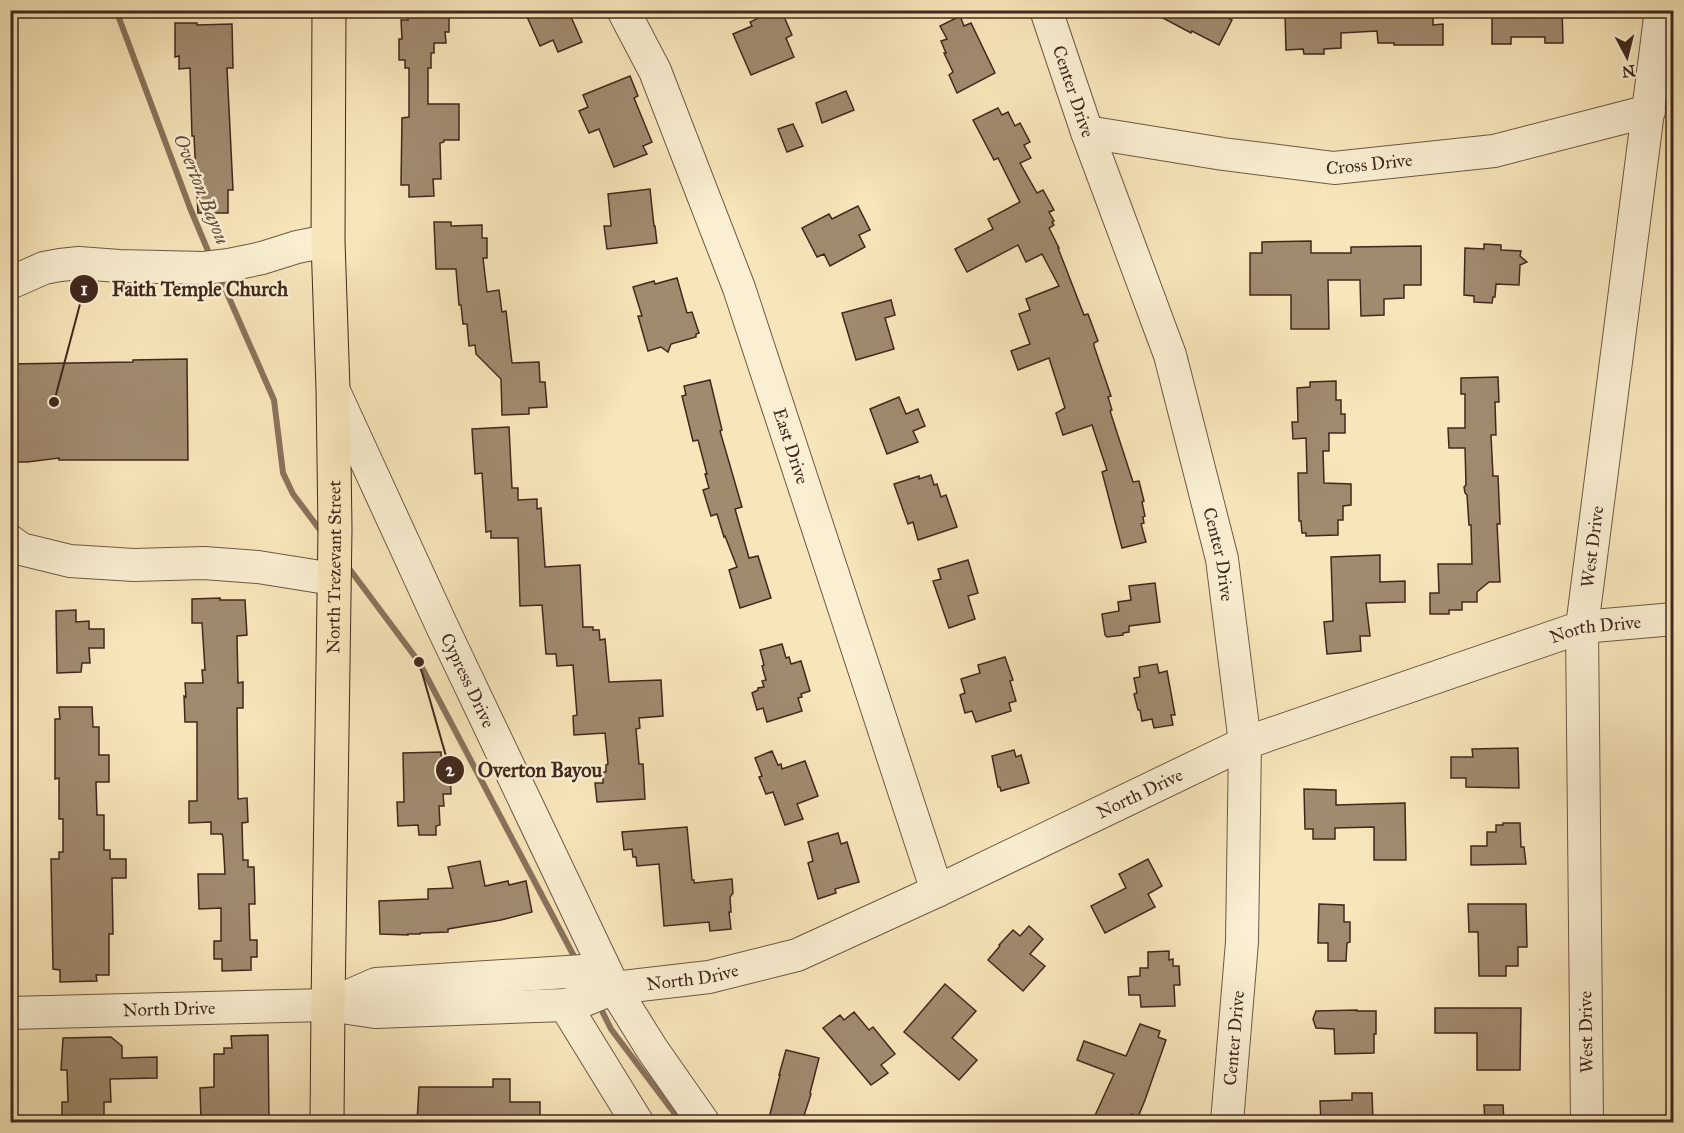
<svg xmlns="http://www.w3.org/2000/svg" width="1684" height="1133" font-family="'IM FELL Great Primer',serif">
  <style>
    .lines { fill: none; stroke-linecap: round; stroke-linejoin: round }
    .stream { stroke: #89735c; stroke-width: 6 }
    .building { fill: #a08b6f; stroke: #41281e; stroke-width: 1.5 }
    .minor-casing { stroke: #6e5845; stroke-width: 34 }
    .major-casing { stroke: #41281e; stroke-width: 35 }
    .minor { stroke: #faefd2; stroke-width: 32 }
    .major { stroke: #f7e6ba; stroke-width: 33 }
    .labels { text-anchor: middle; dominant-baseline: central; stroke-width: 5; stroke-linejoin: round; paint-order: stroke }
    .street-label { font-size: 18px; fill: #41281e; stroke: #faefd2 }
    .water-label { font-size: 20px; font-style: italic; fill: #654e3d; stroke: #faefd2 }
    .leader { fill: none; stroke: #41281e; stroke-width: 2 }
    .callout-dot { fill: #41281e; stroke: #faefd2; stroke-width: 2 }
    .mark-label { font-size: 18px; text-anchor: middle; font-weight: bold; fill: #fff }
    .callout-label { font-size: 20px; text-anchor: middle; font-weight: bold; fill: #41281e; stroke: #faefd2; stroke-width: 5; stroke-linejoin: round; paint-order: stroke }
  </style>
  <rect width="100%" height="100%" fill="#f7e6ba"/>
  <filter id="stains"><feTurbulence type="fractalNoise" baseFrequency=".00333" numOctaves="4"/><feColorMatrix values="0 0 0 0 .2 0 0 0 0 .09 0 0 0 0 .02 0 0 0 .5 -.17"/></filter>
  <radialGradient id="worn" r=".72"><stop offset=".6" stop-color="#630" stop-opacity="0"/><stop offset="1" stop-color="#630" stop-opacity=".3"/></radialGradient>
  <g class="lines">
    <g class="stream">
      <path d="M116 10 190 208 211 258"/>
      <path d="M219 275 274 400 283 473 293 494 323 534"/>
      <path d="M348 567 419 662 577 962"/>
      <path d="M598 1003 611 1029 681 1122"/>
    </g>
  </g>
  <g class="building">
    <path d="M408 10H449V32H445L446 43H434V53H431V68H428V104H459V140H444V142L440 143 441 179H433L434 196 409 197V185H401L402 118 409 117V68H405V60H399V39H402L401 20H408Z"/>
    <path d="M524 10H568L582 42 558 52 553 40 540 46Z"/>
    <path d="M776 10H781L792 35 786 38 794 57 751 75 733 34 752 26 750 22Z"/>
    <path d="M1148 10H1214L1232 20 1219 45 1192 31 1191 33Z"/>
    <path d="M1341 10V14H1374V10H1433V25L1443 24V45H1394V43H1378L1377 31 1341 33V48L1324 49V54H1304L1303 49 1286 50 1285 12Z"/>
    <path d="M1492 10H1562L1563 43H1545V37H1511V44H1492Z"/>
    <path d="M960 16 964 26 971 23 995 73 957 93 949 75 953 72 944 53H946L941 41 947 39 940 26Z"/>
    <path d="M175 23H197V25L232 24 233 68H227L233 190H228V213H198L194 136H192L190 68 179 69V56L175 57Z"/>
    <path d="M630 76 638 96 634 98 652 142 643 146 647 154 614 167 599 129 589 133 579 111 588 107 583 95Z"/>
    <path d="M846 91 854 110 822 123 816 103Z"/>
    <path d="M998 108 1002 115 1008 112 1015 126 1020 123 1030 142 1024 145 1031 158 1020 163 1037 193 1043 190 1054 210 1049 212 1054 221 1052 222 1054 225 1049 228 1059 248H1058L1084 315 1088 314 1098 341 1094 343V346L1111 396 1108 397 1112 410 1110 411 1133 482 1139 481 1144 501 1142 502 1145 516 1143 517 1144 523 1141 524 1146 542 1122 548 1102 472 1107 470 1092 425 1063 435 1056 413 1065 408 1049 358 1018 370 1011 351 1030 344 1019 314 1030 310 1026 299 1059 286 1042 254 1026 262 1018 245 967 272 955 249 993 229 988 219 1020 202 998 158 994 160 973 120Z"/>
    <path d="M793 124 803 146 787 152 778 129Z"/>
    <path d="M650 189 654 226H655L657 243 607 249 604 226H611L608 194Z"/>
    <path d="M858 206 870 230 859 235 865 247 830 266 824 254 817 257 802 228 829 214 832 219Z"/>
    <path d="M434 222H451V226L482 225V238H487V258H483L487 292 499 290 502 312 506 311 512 363 539 362 540 382H545L547 407 529 408V414L502 415 501 379 476 354 475 345 469 346 467 324H463L461 305H459L456 269H436Z"/>
    <path d="M1311 241V253H1351V247L1421 246V285H1404V298L1384 299V315L1361 316 1360 280H1328L1329 329H1291V295H1250V253H1262V242Z"/>
    <path d="M1484 244 1501 245V250L1521 251 1520 256 1527 262 1520 265 1519 285 1496 284 1495 297H1493L1492 303 1474 302V296L1464 295 1465 248 1484 249Z"/>
    <path d="M677 278 687 313 692 312 699 333 696 334V337L671 344 668 352 661 347 648 351 638 316H642L633 287 654 281 655 284Z"/>
    <path d="M891 300 895 315 885 318 894 349 856 360 842 313Z"/>
    <path d="M187 359 188 460H59V458L27 462H10V364L133 362V360Z"/>
    <path d="M1498 377 1499 402H1495L1496 435H1491L1493 476H1498L1500 524H1497L1500 582H1489L1477 592V602H1462V610H1449V614H1430V593H1439L1438 564H1472L1471 525H1469L1467 495 1465 493 1464 487 1466 485 1465 448H1449L1448 428H1465V394H1461V378Z"/>
    <path d="M710 380 722 430 720 431 742 507 735 509 749 558 758 556 771 598 740 608 729 570 737 567 725 536 724 537 717 514 711 516 703 490 709 488 705 474H707L698 440 693 441 682 396 686 395 684 386Z"/>
    <path d="M1336 381V400H1341V414H1345V433H1329V451H1323L1324 483 1351 484V505L1343 506V520H1338V535L1306 536V533H1302L1301 521H1299L1298 473H1307L1306 438 1293 439 1292 422H1298L1297 388 1310 387V382Z"/>
    <path d="M899 397 906 414 918 409 925 426 913 431 918 442 887 454 870 409Z"/>
    <path d="M509 427 512 488H518V500L537 499V509L541 508 545 567 580 565 583 627H593V630H599L600 640 605 639 609 682 661 680 663 716 639 718 640 728 636 729 639 764H643L645 799 597 802 595 783H603V772H606V765L608 764 605 733 574 735 573 716 577 715 573 665 557 666 556 654H546L542 605 520 606 518 538H491V531L486 532 482 473 475 474 472 429Z"/>
    <path d="M931 475 934 485 937 484 941 497 946 495 957 527 918 540 913 522 908 524 894 484 919 476V479Z"/>
    <path d="M1380 555V582L1405 581V602L1366 603 1370 636H1360L1361 651 1327 654 1324 622 1333 621 1331 557Z"/>
    <path d="M968 560 978 593 968 596 975 619 949 628 933 581 941 579 938 569Z"/>
    <path d="M1155 583 1160 622 1129 626V632L1123 633V635L1107 637 1105 635 1102 614 1119 611 1118 602 1131 600 1129 586Z"/>
    <path d="M220 598V600H245L247 635 237 636 238 683 243 682V708H237L238 799 247 798 248 822 242 823 243 860H248V867H254L255 904H249L250 940H257V957H251V970L222 971V959H214V941H221V908L199 909 198 874H225L223 837 222 834H211V822L189 823V801H197V722H185L184 696 186 697 185 683H203L202 670H205L202 623H192V599Z"/>
    <path d="M76 610V622L89 621V629H104V648H89L90 663H82L81 672 57 673 56 611Z"/>
    <path d="M782 644 786 658 789 657 791 664 801 661 810 691 801 694 802 697 798 698 802 711 767 722 763 708 757 710 752 693 758 690V688L764 687 762 681 766 680 762 666 764 665 760 650Z"/>
    <path d="M1005 657 1013 680 1010 681 1016 701 1009 703 1011 711 976 722 972 711 965 713 960 695 965 693 961 679 980 673 978 665Z"/>
    <path d="M1157 664 1159 673 1167 671 1175 715H1171L1173 725 1154 728 1152 719 1142 721 1140 710H1138L1134 694 1137 693 1134 678 1140 677 1139 667Z"/>
    <path d="M59 707H92L93 727H99V755H109V782H96L97 815H104V850H110V859H126V878H112L113 934H109V975H96L97 981 60 982V970L53 969 51 859H59V852H63V819H59V778L55 779V719H60Z"/>
    <path d="M1518 748 1519 788 1466 787V778H1451V757H1473L1472 749Z"/>
    <path d="M1014 750 1016 757 1021 755 1029 783 1001 791 1000 787H998L992 756Z"/>
    <path d="M772 751 778 765 781 764 782 769 805 761 818 796 797 804 803 819 785 825 773 792 766 794 759 777 762 776 755 758Z"/>
    <path d="M441 752 442 771H450L451 794H443L444 806H439L440 825 436 826V835H419L418 825 398 826 397 802H404L403 753Z"/>
    <path d="M1304 789 1336 790V805L1405 803 1406 860H1374V827L1335 828V839H1313V829H1305Z"/>
    <path d="M1503 823H1520L1521 847H1524L1526 864 1471 865V846H1487V832H1496V825H1503Z"/>
    <path d="M687 827 692 880H694V883L732 879 733 893 730 897 731 912H729L731 929 710 931 709 922 664 926 659 864 637 866 636 857H633L632 849 624 850 622 832Z"/>
    <path d="M838 833 841 844 847 842 859 882 835 889 836 893 818 899 808 863 813 861 808 842Z"/>
    <path d="M1148 859 1162 886 1148 894 1155 907 1105 933 1091 906 1126 888 1119 874Z"/>
    <path d="M480 861 485 886 508 881 509 885 526 881 532 912 501 920 448 929V932L420 933V934H408V935L380 934 379 901 428 899V889L453 888 448 867Z"/>
    <path d="M1319 904 1344 905V922H1350V942L1347 943 1346 961H1328V943H1318Z"/>
    <path d="M1468 904H1526L1527 947H1518V966H1506V976H1479L1478 932H1469Z"/>
    <path d="M1029 926 1043 939 1030 954 1045 966 1023 991 988 960 1000 946 999 945 1013 930 1020 936Z"/>
    <path d="M1169 951V960L1173 959V966H1179L1180 985H1174L1175 1006 1141 1007 1140 995H1129L1128 977 1140 976V968H1148V952Z"/>
    <path d="M945 984 976 1011 952 1038 977 1060 959 1080 904 1032Z"/>
    <path d="M1435 1008H1521L1520 1070H1477V1033H1435Z"/>
    <path d="M1357 1010V1011H1376V1034H1374V1053L1335 1054 1334 1029 1316 1028 1313 1019 1316 1011Z"/>
    <path d="M854 1012 869 1030 873 1027 895 1054 881 1065 888 1073 871 1085 823 1028 840 1015 844 1020Z"/>
    <path d="M1140 1024 1160 1031 1158 1037 1166 1040 1145 1100 1138 1117 1132 1114 1128 1122H1092L1114 1074 1077 1060 1084 1041 1126 1056Z"/>
    <path d="M268 1035 269 1120 201 1121 200 1088 214 1087V1054H224V1048H232L231 1036Z"/>
    <path d="M111 1037 122 1046V1058L157 1057V1078L110 1079 111 1102H104V1122H62V1102H68L67 1070H61L63 1038Z"/>
    <path d="M786 1050 819 1058 810 1093 811 1094 802 1122H774L775 1119 769 1118 780 1075H779Z"/>
    <path d="M493 1079H510V1102H540V1122H417L419 1087H493Z"/>
    <path d="M1352 1093H1372L1373 1122H1321L1320 1101 1352 1100Z"/>
    <path d="M1484 1105H1503L1504 1122H1485Z"/>
  </g>
  <g class="lines">
    <defs>
      <g id="minor">
        <path id="s1" d="M623 10 655 71 739 288 937 891"/>
        <path id="s2" d="M1046 10 1087 132 1170 355 1222 559 1245 743 1242 942 1227 1122"/>
        <path id="s3" d="M1087 132 1223 154 1334 168 1494 151 1649 111"/>
        <path d="M10 283 44 268 60 265 79 263 119 266 204 268 229 265 262 258 297 247 328 241"/>
        <path id="s4" d="M333 389 440 622 614 988 652 1049 703 1122"/>
        <path d="M10 541 21 549 70 561 134 565 204 563 258 567 333 579"/>
        <path d="M328 1005 376 984 583 971 595 976 614 988"/>
        <path d="M565 1005 637 1122"/>
        <path id="s5" d="M10 1013 328 1005 375 1012 565 1005 585 1000 614 988 709 977 797 955 937 891 1245 743 1582 627 1674 619"/>
        <path id="s6" d="M1587 1122 1582 627 1661 10"/>
      </g>
      <g id="major">
        <path id="s7" d="M327 1122 328 1005 335 529 333 389 328 241 329 10"/>
      </g>
    </defs>
    <use href="#minor" class="minor-casing"/>
    <use href="#major" class="major-casing"/>
    <use href="#minor" class="minor"/>
    <use href="#major" class="major"/>
  </g>
  <g class="labels">
    <g class="street-label">
      <text stroke="none"><textPath href="#s2" startOffset="86">Center Drive</textPath></text>
      <text stroke="none"><textPath href="#s3" startOffset="285">Cross Drive</textPath></text>
      <text stroke="none"><textPath href="#s1" startOffset="468">East Drive</textPath></text>
      <text stroke="none"><textPath href="#s6" startOffset="576">West Drive</textPath></text>
      <text stroke="none"><textPath href="#s2" startOffset="572">Center Drive</textPath></text>
      <text stroke="none"><textPath href="#s7" startOffset="555">North Trezevant Street</textPath></text>
      <text stroke="none"><textPath href="#s5" startOffset="1659">North Drive</textPath></text>
      <text stroke="none"><textPath href="#s4" startOffset="321">Cypress Drive</textPath></text>
      <text stroke="none"><textPath href="#s5" startOffset="1173">North Drive</textPath></text>
      <text stroke="none"><textPath href="#s5" startOffset="687">North Drive</textPath></text>
      <text stroke="none"><textPath href="#s5" startOffset="159">North Drive</textPath></text>
      <text transform="translate(1586 1032) rotate(-91)">West Drive</text>
      <text transform="translate(1234 1038) rotate(-85)">Center Drive</text>
    </g>
    <g class="water-label">
      <text transform="translate(202 189) rotate(68)">Overton Bayou</text>
    </g>
  </g>
  <path class="leader" d="M54 402L84 289M419 662L450 770"/>
  <g class="callout-dot">
    <circle cx="54" cy="402" r="6"/>
    <circle cx="419" cy="662" r="6"/>
    <circle cx="84" cy="289" r="15"/>
    <circle cx="450" cy="770" r="15"/>
  </g>
  <g class="mark-label">
    <text x="84" y="295">1</text>
    <text x="450" y="776">2</text>
  </g>
  <g class="callout-label">
    <text x="200" y="296">Faith Temple Church</text>
    <text x="540" y="777">Overton Bayou</text>
  </g>
  <rect width="1684" height="1133" fill="none" stroke="#f7e6ba" stroke-width="36"/>
  <rect x="12" y="12" width="1660" height="1109" fill="none" stroke="#41281e" stroke-width="3"/>
  <rect x="18" y="18" width="1648" height="1097" fill="none" stroke="#41281e" stroke-width="1.5"/>
  <g transform="translate(1627 57) rotate(173)" stroke="#faefd2" stroke-width="4.5" paint-order="stroke">
  <path d="M0-4.5L10 22L0 15L-10 22Z" fill="#41281e"/>
  <text y="-9" font-size="16" font-weight="bold" text-anchor="middle" fill="#41281e">N</text>
  </g>
  <rect width="100%" height="100%" filter="url(#stains)"/>
  <rect width="100%" height="100%" fill="url(#worn)"/>
</svg>
